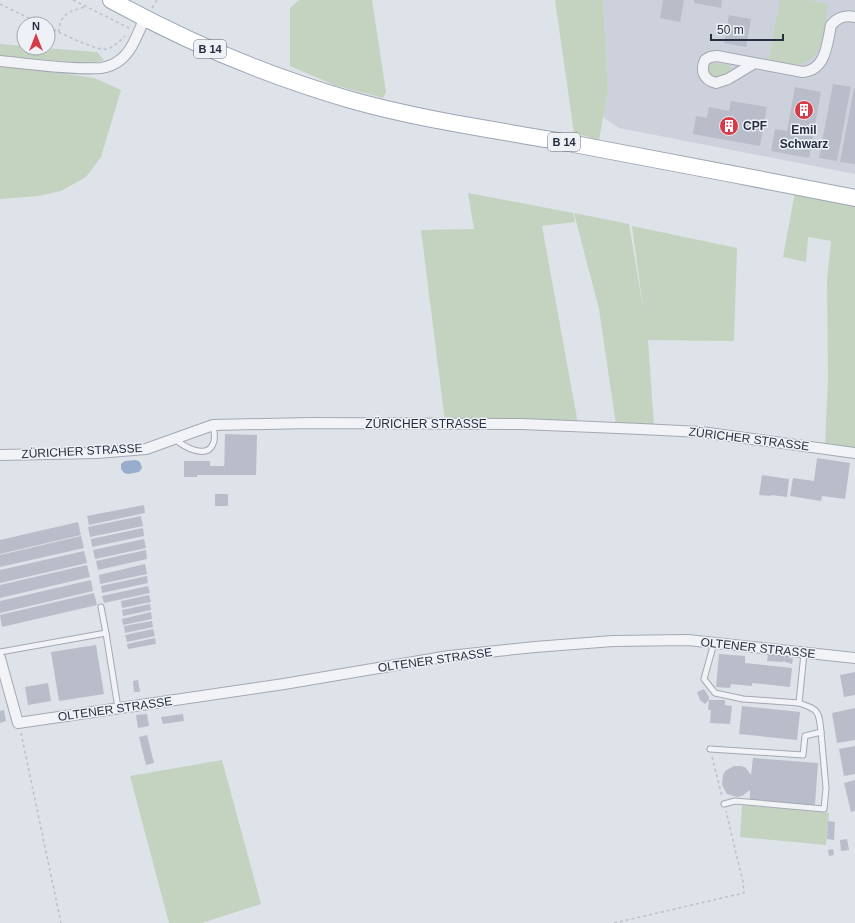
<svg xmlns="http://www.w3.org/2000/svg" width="855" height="923" font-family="Helvetica,sans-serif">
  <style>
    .built { fill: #ccd1db }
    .green { fill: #c3d3bf }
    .water { fill: #97adcc }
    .building { fill: #b8bdc9 }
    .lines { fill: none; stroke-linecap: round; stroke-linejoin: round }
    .service-casing { stroke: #a3a8b3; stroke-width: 7 }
    .minor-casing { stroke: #a3a8b3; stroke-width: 12 }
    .primary-casing { stroke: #9da5b5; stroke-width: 18 }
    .path { stroke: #bcc0c8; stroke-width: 1.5; stroke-dasharray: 3 3; stroke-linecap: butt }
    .service { stroke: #f1f3f7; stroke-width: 5 }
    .minor { stroke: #f1f3f7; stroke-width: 10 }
    .primary { stroke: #fff; stroke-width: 16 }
    .labels { text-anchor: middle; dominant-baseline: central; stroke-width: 3; stroke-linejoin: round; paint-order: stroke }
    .shield { fill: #eef1f6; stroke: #626877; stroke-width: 1 }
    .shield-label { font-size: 11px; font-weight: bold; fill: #262e41 }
    .poi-label { font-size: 12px; font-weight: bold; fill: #262e41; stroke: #eef1f6; text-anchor: start }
    .street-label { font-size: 12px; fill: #262e41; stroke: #eef1f6 }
  </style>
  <rect width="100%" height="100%" fill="#dee2e9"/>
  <path class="built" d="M603 0H855V174L619 128 603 117 608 90Z"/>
  <g class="green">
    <path d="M299 0H372L386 92 383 98 334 85 290 66V8Z"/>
    <path d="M555 0H603L608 90 599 140 574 133Z"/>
    <path d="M780 0H809L828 4C825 23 824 61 800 64 790 66 778 61 769 59Z"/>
    <path d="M0 44 24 46V48H45L97 52 104 60 98 62 86 63 0 56Z"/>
    <path d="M714 63 729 65 731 69 730 70C721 77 713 83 708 70L709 65Z"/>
    <path d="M0 65 94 78 121 90 101 157 86 177 61 191 38 196 0 199Z"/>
    <path d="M795 192 855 204V449L825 445 828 380 827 280 831 241 808 237 806 262 783 257Z"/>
    <path d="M468 193 573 213 575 222 542 226 578 424 445 422 421 230 474 229Z"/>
    <path d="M574 213 629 224 644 314 632 226 737 248 734 341 648 340 654 427 616 425 599 309Z"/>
    <path d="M222 760 261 904 202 923H169L130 776Z"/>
    <path d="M742 805 829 813 826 845 740 837Z"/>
  </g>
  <path class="water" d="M136 460 140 462 142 468 139 472 128 474 124 473 121 469V464L125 461Z"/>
  <g class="building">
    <path d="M663 0H684L680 22 660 18Z"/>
    <path d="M694 0H722L721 8 694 3Z"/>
    <path d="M729 15 751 19 746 47 724 43Z"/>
    <path d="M833 84 851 87 837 161 819 158Z"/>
    <path d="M795 87 821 92 809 158 771 151 775 129 787 131Z"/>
    <path d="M854 88H855V164L840 162Z"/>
    <path d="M731 101 767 107 760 146 693 134 696 116 707 118 709 107 729 111Z"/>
    <path d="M225 434 257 435 256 475H224Z"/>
    <path d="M817 458 850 463 845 499 822 496 821 501 790 496 793 478 814 481Z"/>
    <path d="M184 461H210V466H224V475H197V477H184Z"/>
    <path d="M762 475 789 479 787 497 771 495V496L759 495Z"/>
    <rect x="215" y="494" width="13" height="12"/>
    <path d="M144 505 145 513 89 525 87 516Z"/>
    <path d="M141 516 143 526 90 537 88 527Z"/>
    <path d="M78 522 81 535 0 554V540Z"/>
    <path d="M143 528 144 536 92 547 91 539Z"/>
    <path d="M81 536 84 548 0 567V555Z"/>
    <path d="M144 539 146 548 95 559 93 550Z"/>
    <path d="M146 550 147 559 98 570 96 561Z"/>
    <path d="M84 551 87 563 0 583V570Z"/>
    <path d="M145 564 147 574 100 584 99 575Z"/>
    <path d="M87 565 90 577 0 598V585Z"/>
    <path d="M147 576 148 583 102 593 101 586Z"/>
    <path d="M91 580 93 591 0 613V601Z"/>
    <path d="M148 586 150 593 104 603 102 596Z"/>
    <path d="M94 593 97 605 2 627 0 615Z"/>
    <path d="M149 595 151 602 122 608 121 601Z"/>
    <path d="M150 604 151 610 123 616 122 610Z"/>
    <path d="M151 612 152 619 123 625 122 619Z"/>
    <path d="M152 621 153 627 125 633 124 626Z"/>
    <path d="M153 629 155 636 127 642 125 635Z"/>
    <path d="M155 638 156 644 128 649 127 644Z"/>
    <path d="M96 645 104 694 59 701 51 652Z"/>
    <path d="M719 654 745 656V663L792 668 790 687 752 683V686L731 684 730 688 716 687Z"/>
    <path d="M768 654 784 656V659L785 656 793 659 792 664 783 661V662L767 661Z"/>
    <path d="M855 672V695L844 697 840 675Z"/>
    <path d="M138 680 140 692H134L133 681Z"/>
    <path d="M48 683 51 701 28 705 25 687Z"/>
    <path d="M704 689 709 697V700L705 704 700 700 697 692Z"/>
    <path d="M709 700H725V705L732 706 730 724 710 723 711 710H708Z"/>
    <path d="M742 706 800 712 797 740 739 734Z"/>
    <path d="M855 708V740L837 743 832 713Z"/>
    <path d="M4 710 6 721 0 723V711Z"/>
    <path d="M147 714 149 726 138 728 136 715Z"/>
    <path d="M183 714 184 721 163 724 161 717Z"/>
    <path d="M147 735 154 763 146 765 139 737Z"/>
    <path d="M855 746V774L844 776 839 749Z"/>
    <path d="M753 758 818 763 815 805 750 801V790L742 796 737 797 727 794 722 785 723 775 725 771 734 766H740L745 767 751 775Z"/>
    <path d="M855 780V811L851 812 844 783Z"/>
    <path d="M828 821 835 822 834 840 827 839Z"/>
    <path d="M847 839 849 850 841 851 840 840Z"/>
    <path d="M833 849 834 855 829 856 828 850Z"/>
  </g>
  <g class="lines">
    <defs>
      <g id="service">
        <path d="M175 439C183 446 206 460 213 444 216 438 214 431 213 425"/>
        <path d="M101 607 106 633"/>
        <path d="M714 643 704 679 715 693 743 699 799 703"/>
        <path d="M0 652 106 633 118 708"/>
        <path d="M710 749 803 755 805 736 821 732C819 711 819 710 799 703L804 653"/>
        <path d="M724 804 735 801 824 809 826 788 821 732"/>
      </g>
      <g id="minor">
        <path d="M0 61C32 64 69 70 101 68 108 67 115 64 120 60 133 50 138 32 145 18"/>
        <path d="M753 64 728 79 716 83C704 80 700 71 705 60L710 57 717 56 803 72C826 70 827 44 831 25 838 17 845 15 855 17"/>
        <path d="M0 455 97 453 146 449 213 425 310 423 522 424 641 429 701 432 855 453"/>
        <path d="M0 658 18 723 284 684 449 656 535 647 613 641 688 640 855 658"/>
      </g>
      <path id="primary" d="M111 0C187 42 268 76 351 100 422 120 496 130 569 143 664 161 760 179 855 198"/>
    </defs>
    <use href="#service" class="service-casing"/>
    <use href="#minor" class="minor-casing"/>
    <use href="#primary" class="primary-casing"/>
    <g class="path">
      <path d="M73 0 129 28"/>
      <path d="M0 4 41 24"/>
      <path d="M152 8 157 0"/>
      <path d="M48 27C59 32 98 52 107 49 114 47 120 41 125 36"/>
      <path d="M59 32C60 14 69 11 85 7"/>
      <path d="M21 733 61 923"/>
      <path d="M712 757 722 796"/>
      <path d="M614 923 744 893 743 882 726 811"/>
    </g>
    <use href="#service" class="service"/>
    <use href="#minor" class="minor"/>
    <use href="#primary" class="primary"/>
  </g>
  <defs>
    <symbol id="building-disc" viewBox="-11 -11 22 22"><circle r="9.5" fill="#d73a48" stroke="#eef1f6"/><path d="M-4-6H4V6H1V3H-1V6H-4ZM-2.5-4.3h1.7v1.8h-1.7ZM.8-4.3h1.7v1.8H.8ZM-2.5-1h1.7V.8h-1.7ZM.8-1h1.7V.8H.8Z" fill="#fff"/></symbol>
  </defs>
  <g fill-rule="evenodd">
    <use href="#building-disc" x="793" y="99" width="22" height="22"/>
    <use href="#building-disc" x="718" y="115" width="22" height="22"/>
  </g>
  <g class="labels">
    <g class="shield">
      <rect x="194" y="40" width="32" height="18" rx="3"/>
      <rect x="548" y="133" width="32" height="18" rx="3"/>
    </g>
    <g class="shield-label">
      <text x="210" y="49">B 14</text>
      <text x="564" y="142">B 14</text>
    </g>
    <g class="poi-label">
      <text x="743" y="126">CPF</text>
      <text x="804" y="130" text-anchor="middle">Emil<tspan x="804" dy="14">Schwarz</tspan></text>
    </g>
    <g class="street-label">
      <text x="426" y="424">ZÜRICHER STRASSE</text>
      <text transform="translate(749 439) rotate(7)">ZÜRICHER STRASSE</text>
      <text transform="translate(82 451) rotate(-3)">ZÜRICHER STRASSE</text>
      <text transform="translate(758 648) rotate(6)">OLTENER STRASSE</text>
      <text transform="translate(435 660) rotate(-8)">OLTENER STRASSE</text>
      <text transform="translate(115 709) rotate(-8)">OLTENER STRASSE</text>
    </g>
  </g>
  <g transform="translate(36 36)"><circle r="19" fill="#eef1f6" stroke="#9ea3ae"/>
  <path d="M0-3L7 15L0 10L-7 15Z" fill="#d73a48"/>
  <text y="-6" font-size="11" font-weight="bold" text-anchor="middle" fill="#262e41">N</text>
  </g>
  <path d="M711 34v6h72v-6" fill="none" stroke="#262e41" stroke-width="2"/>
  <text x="717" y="34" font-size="12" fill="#262e41" stroke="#eef1f6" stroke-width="3" paint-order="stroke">50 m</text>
</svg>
